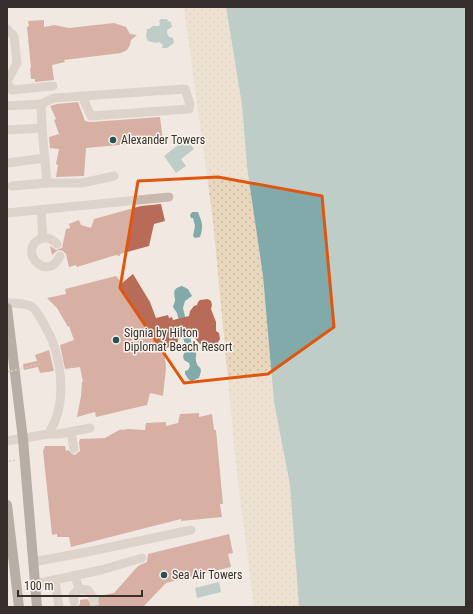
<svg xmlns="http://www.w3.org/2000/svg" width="473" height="614" font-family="'Roboto Condensed',sans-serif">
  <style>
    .sand { fill: url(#sand-dots) }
    .water { fill: #83aaab }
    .building { fill: #b86c57 }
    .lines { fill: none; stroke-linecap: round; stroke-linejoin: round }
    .minor-tunnel { stroke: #ccc4bd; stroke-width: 9; stroke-dasharray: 9 4.5; stroke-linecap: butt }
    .path { stroke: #b3a398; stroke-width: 1.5; stroke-dasharray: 2 2; stroke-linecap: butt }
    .minor { stroke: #c8b9ae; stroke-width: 9 }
    .major { stroke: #77665e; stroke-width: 10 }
    .path-bridge { stroke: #b3a398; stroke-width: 1.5; stroke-dasharray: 2 2; stroke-linecap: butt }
    .marked { fill: none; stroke: #df570e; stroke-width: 3; stroke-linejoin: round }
    .poi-dot { fill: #255254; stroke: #f9f3ed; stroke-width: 1.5 }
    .labels { text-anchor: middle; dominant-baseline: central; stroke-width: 3; stroke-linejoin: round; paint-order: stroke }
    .poi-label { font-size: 12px; fill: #372f2b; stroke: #f9f3ed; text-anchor: start }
  </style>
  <defs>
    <pattern id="sand-dots" width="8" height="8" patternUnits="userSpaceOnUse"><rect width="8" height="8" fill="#e8d7bc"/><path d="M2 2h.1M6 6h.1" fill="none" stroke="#c8b9a2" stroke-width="1.8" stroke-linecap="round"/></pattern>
  </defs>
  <rect width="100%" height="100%" fill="#f1e9e1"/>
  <path class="sand" d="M184 7H226L242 105 247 167 263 276 274 402 290 485 299 607H254L236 465 213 221Z"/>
  <g class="water">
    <path d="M226 7H466V607H299L290 485 274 402 263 276 247 167 242 105Z"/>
    <path d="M161 19H167L168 21 171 22 172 27 167 30V33L169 37 173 38 174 43 167 48H162L163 45 159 42 156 43 148 41 146 37 147 29H149L153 26H159L160 24 159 21Z"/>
    <path d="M186 139 194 149 181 159 186 166 176 173 164 156Z"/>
    <path d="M192 212H198C202 223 204 225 200 237L195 238 193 236 195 226 193 218H191L190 215Z"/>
    <path d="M182 286 188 289 192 296 185 301 183 308 192 345 196 351C197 354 195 358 196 361 198 370 204 365 199 378L192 381 189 380 185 374V371L188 370 190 366 189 363 184 360 183 356 186 349 177 313 173 307C173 305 175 303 175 300 175 293 171 289 182 286Z"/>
    <path d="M219 582 221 592 197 598 195 588Z"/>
  </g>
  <g class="building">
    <path d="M44 20V27L54 25 69 28 114 23 126 27 130 34 137 35 131 40 130 45 127 50 121 53 64 60 65 62 52 65 54 80 35 82V79H31L30 68H31L27 27 29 26 28 21Z"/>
    <path d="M78 102 85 121 91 122 160 117 163 141 86 148 84 176 56 177 58 165 56 164 59 149 50 148 49 137 59 134 54 120 56 119 50 106 57 104Z"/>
    <path d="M161 204 165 221 154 224 149 246 120 254V256L116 255 77 267 76 265 69 267 66 254 63 251 58 250 52 255 50 246 56 250 62 248 66 229 70 228 69 224 79 220 81 225 91 228 94 219 141 206Z"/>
    <path d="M133 274 150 302 156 318 168 315 169 318 172 317 173 320 189 316 190 311 194 306 197 305 198 302 200 300 208 299 211 301 212 305 211 309 216 322V331L219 333 220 339 216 345H211L207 342 200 344 192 335 178 339V342L175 343V346L164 348 166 368 163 396 150 393 147 405 96 417 95 412 77 417 81 396 82 382H83L80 367 65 369 60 345 74 340 69 326 68 327 57 308 47 298 66 294 65 289 116 276 122 283Z"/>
    <path d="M49 350 54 371 40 373 38 367 24 370 23 364 37 361 35 355Z"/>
    <path d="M199 413V417L212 414 214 430H216L223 504H220L222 517 181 521V519L71 547 69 537H57V534L52 535 43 451 45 446H65L66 451 68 450 72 454 75 455 80 451 79 442 80 439 105 438 121 429V430L128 429 145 430 146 423 166 422V426L178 423 180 414Z"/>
    <path d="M229 534 233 553 228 554 231 567 166 583 143 607H77L80 604V600L87 599 90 602 94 603 98 600 99 596 114 593 138 566 147 562 148 554Z"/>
  </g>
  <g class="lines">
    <path class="minor-tunnel" d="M93 597 95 607"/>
    <path class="path" d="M9 461 15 460"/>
    <g class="minor">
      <path d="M7 29 14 36 17 63 9 78 7 79"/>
      <path d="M7 82 12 90 53 86"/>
      <path d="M41 104 54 98 185 89 190 104 189 109 91 116 82 96"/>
      <path d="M7 106 41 104 42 128"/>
      <path d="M7 130 42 128 47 183H82L114 176"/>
      <path d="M7 163 45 158"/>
      <path d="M12 186 47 183"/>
      <path d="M41 210 43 238"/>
      <path d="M7 213 169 197"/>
      <path d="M57 244C52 239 47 236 40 239 17 250 47 284 60 256"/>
      <path d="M7 303C15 303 24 303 31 306 36 309 41 319 44 324 46 329 50 334 52 340 63 369 66 408 48 434L7 441"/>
      <path d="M71 432 74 449"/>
      <path d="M48 434H59L90 428"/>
      <path d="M33 562 87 552 191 530"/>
      <path d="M55 580 59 607"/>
      <path d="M35 584 101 570 142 558"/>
      <path d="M79 589 88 590 93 597"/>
      <path d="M74 602 73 595 79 589 75 576"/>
    </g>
    <g class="major">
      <path d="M7 308 23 439 37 607"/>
      <path d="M7 505 19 607"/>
    </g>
    <path class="path-bridge" d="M7 372 39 364"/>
  </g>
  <path d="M0 0H473V614H0ZM218 177 322 196 334 327 268 374 184 383 120 288 138 181Z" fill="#f1e9e1" fill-opacity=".55" fill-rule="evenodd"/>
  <path class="marked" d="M218 177 322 196 334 327 268 374 184 383 120 288 138 181Z"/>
  <g class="poi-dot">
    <circle cx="113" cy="140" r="4"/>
    <circle cx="116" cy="340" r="4"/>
    <circle cx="164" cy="575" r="4"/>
  </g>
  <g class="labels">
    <g class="poi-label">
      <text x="121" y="140">Alexander Towers</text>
      <text x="124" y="333">Signia by Hilton<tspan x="124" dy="14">Diplomat Beach Resort</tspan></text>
      <text x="172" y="575">Sea Air Towers</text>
    </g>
  </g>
  <rect width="473" height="614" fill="none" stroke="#372f2b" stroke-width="16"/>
  <path d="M18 590v6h124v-6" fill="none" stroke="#372f2b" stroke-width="2"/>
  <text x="24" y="590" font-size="12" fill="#372f2b" stroke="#f9f3ed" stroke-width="3" paint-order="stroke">100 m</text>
</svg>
